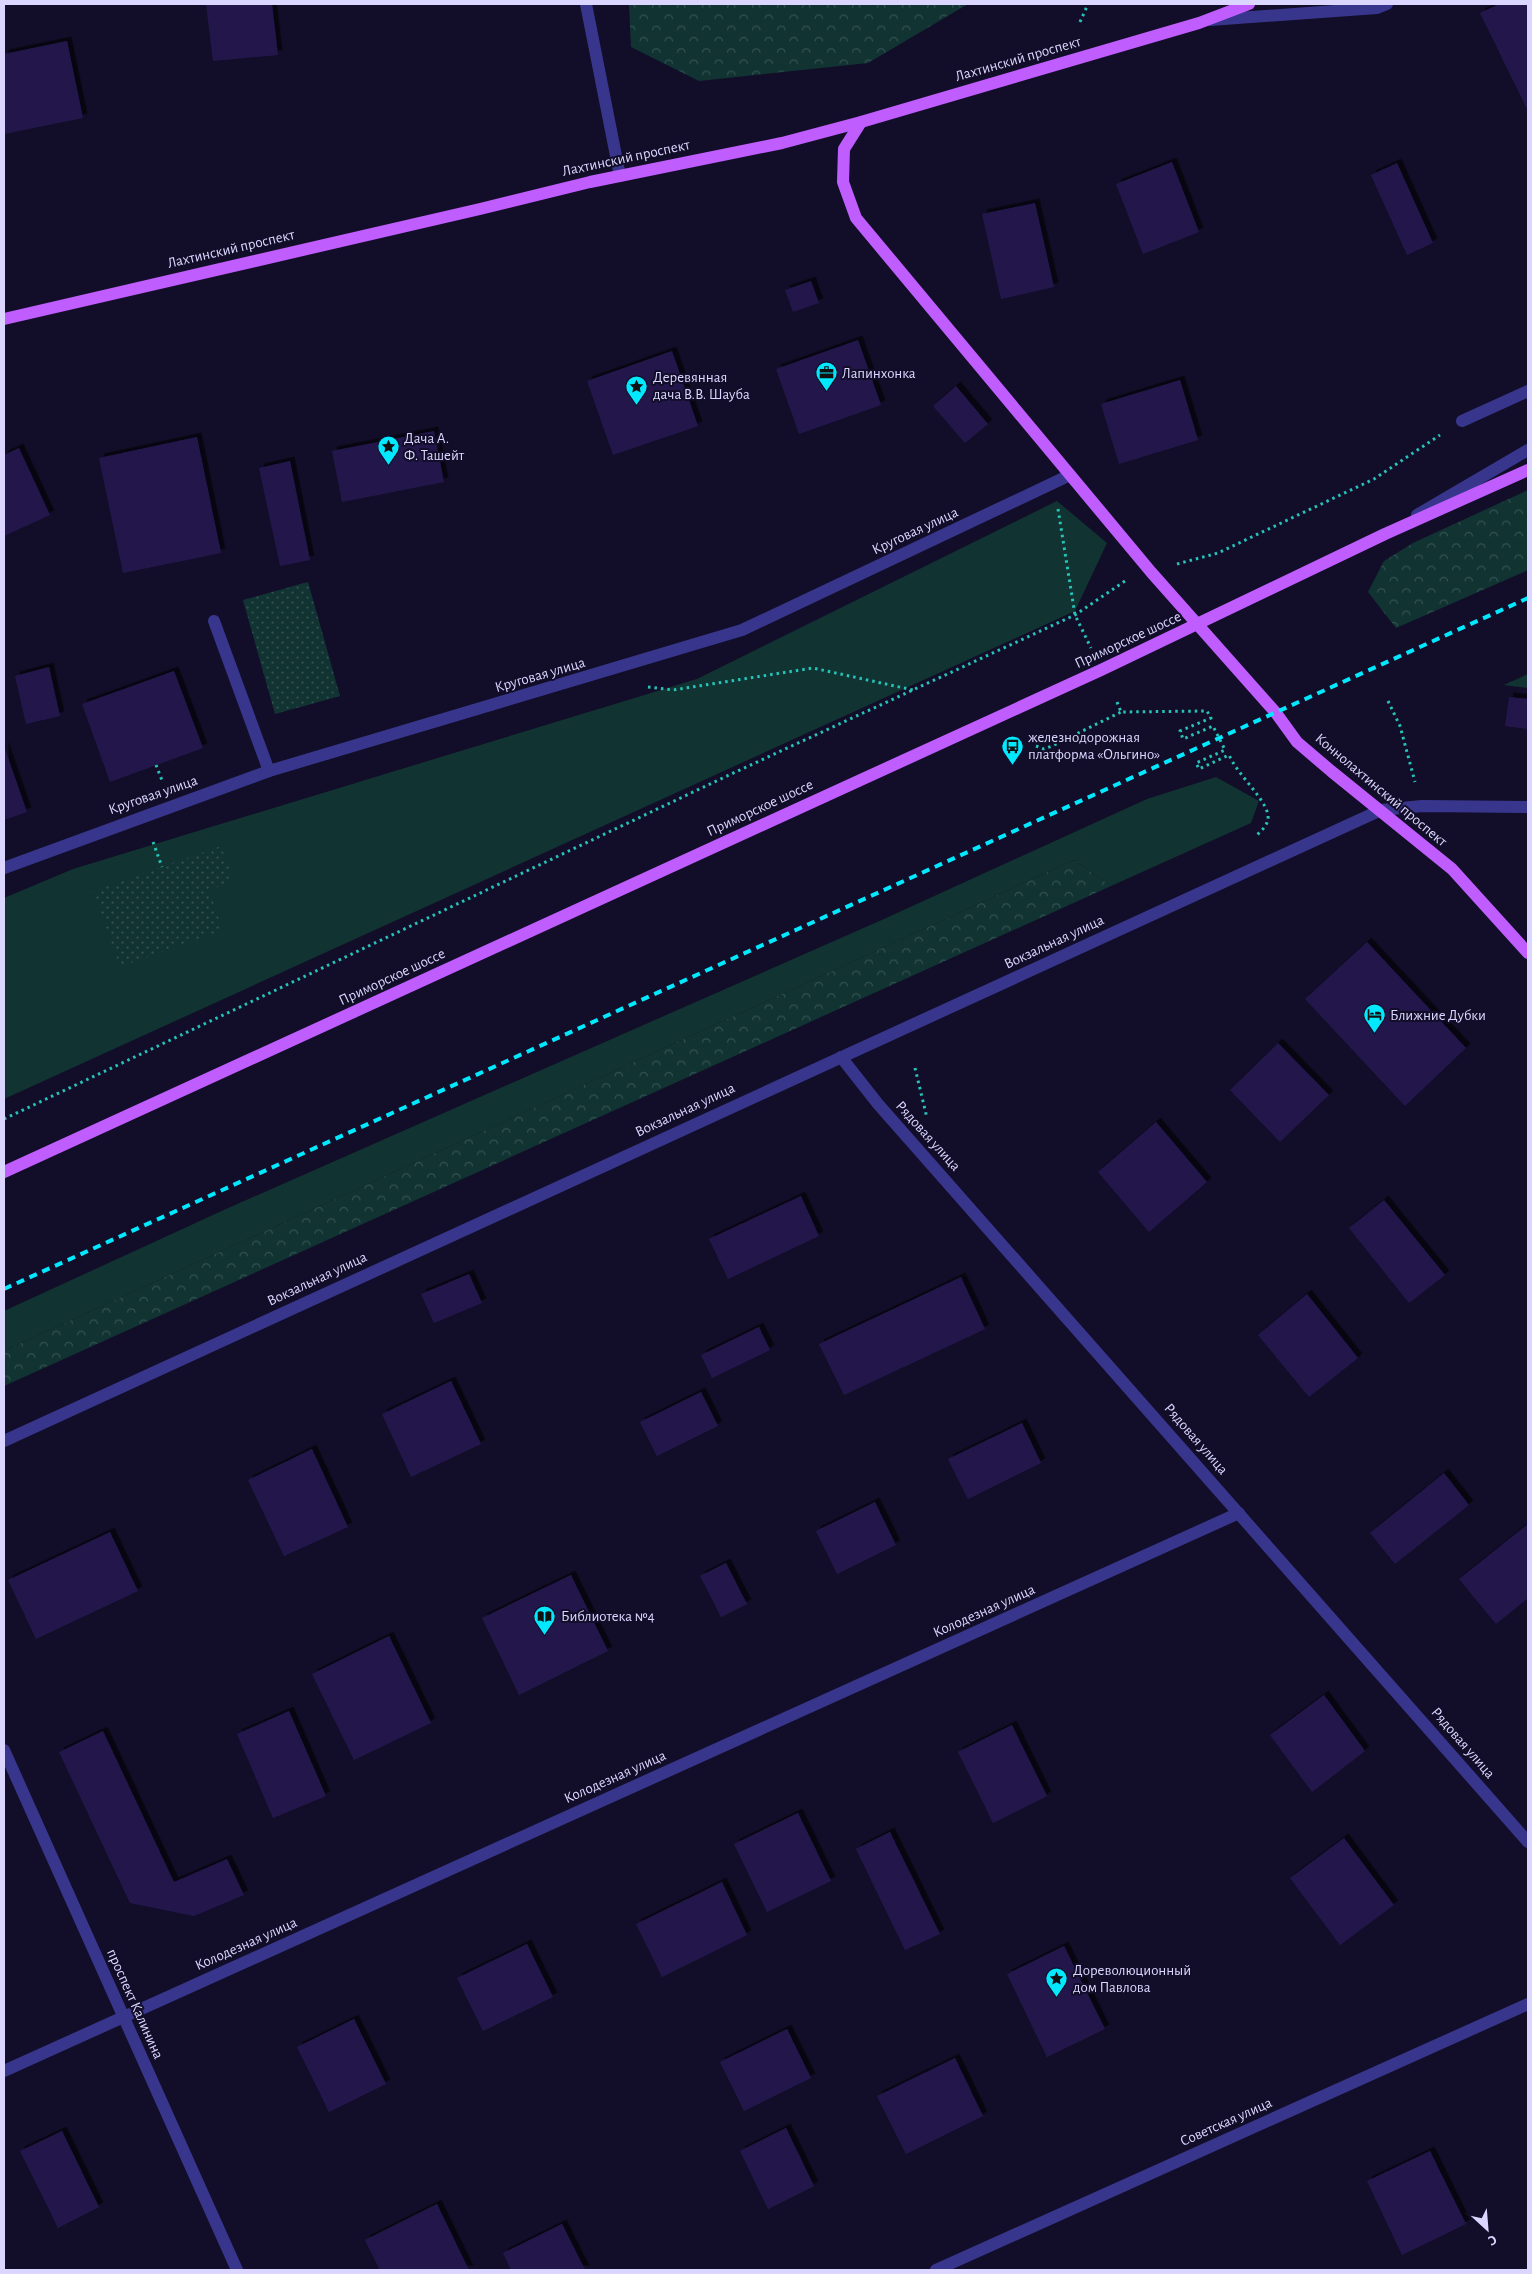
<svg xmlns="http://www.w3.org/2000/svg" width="1532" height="2274" font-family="'Alegreya Sans',sans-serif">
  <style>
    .green { fill: #113432 }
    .forest { fill: url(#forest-crowns) }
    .park { fill: url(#park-dots) }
    .building { fill: #22194c; filter: url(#shadow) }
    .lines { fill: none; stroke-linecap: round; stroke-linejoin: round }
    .path { stroke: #26c3b8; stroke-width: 3; stroke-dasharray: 2.5 4; stroke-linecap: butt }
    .minor { stroke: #38368c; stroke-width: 12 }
    .major { stroke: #c05dff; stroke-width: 12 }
    .rail { stroke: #02e9ff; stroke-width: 4; stroke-dasharray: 8 6; stroke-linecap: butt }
    .labels { text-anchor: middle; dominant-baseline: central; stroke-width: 4; stroke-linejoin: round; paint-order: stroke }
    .street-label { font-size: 15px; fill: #dbd6ff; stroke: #120e29 }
    .poi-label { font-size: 15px; fill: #dbd6ff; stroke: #120e29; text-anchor: start }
  </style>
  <defs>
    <pattern id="forest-crowns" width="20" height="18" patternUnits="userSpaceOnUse" patternTransform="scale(1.25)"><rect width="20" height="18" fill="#113432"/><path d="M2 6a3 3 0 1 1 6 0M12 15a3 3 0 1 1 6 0" fill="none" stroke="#335151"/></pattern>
    <pattern id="park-dots" width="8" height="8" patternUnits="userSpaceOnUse" patternTransform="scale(1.25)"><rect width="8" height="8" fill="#113432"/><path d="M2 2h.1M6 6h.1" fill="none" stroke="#335151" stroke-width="1.8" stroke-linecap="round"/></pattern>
    <filter id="shadow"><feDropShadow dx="4.5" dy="-4.5" stdDeviation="0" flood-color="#0009"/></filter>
  </defs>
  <rect width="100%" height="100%" fill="#120e29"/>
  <g class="green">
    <path d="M1057 501 1107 543 1075 611 4 1099V898L73 869 697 679Z"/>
    <path d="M1216 777 1259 801 1251 823 1111 886 1074 860 4 1351V1311L226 1209 884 919 1147 799Z"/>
  </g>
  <g class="forest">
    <path d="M629 4H968L868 63 699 81 631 47Z"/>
    <path d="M1528 490V570L1396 628 1368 592 1384 561 1413 543Z"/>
    <path d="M1528 674V688L1504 685Z"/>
    <path d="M1074 860 1111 886 4 1386V1351Z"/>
  </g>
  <g class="park">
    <path d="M308 582 340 696 275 714 243 600Z"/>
    <path d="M221 846 234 881 209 890 223 930 120 967 93 891Z"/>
  </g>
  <g class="building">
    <path d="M206 4H272L278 55 213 61Z"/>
    <path d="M1499 4H1528V111L1480 13Z"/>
    <path d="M67 41 83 118 4 134V54Z"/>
    <path d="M1172 162 1199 232 1143 254 1116 184Z"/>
    <path d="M1397 163 1433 243 1407 255 1371 175Z"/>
    <path d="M1035 203 1054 287 1001 299 982 214Z"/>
    <path d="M811 281 819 303 793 312 785 290Z"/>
    <path d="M858 340 881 405 799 434 776 369Z"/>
    <path d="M672 351 698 426 613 455 587 381Z"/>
    <path d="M1180 380 1198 440 1119 464 1101 404Z"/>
    <path d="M956 386 988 424 965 443 933 406Z"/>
    <path d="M434 431 444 482 342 502 332 451Z"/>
    <path d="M197 437 221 553 123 573 99 458Z"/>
    <path d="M19 448 50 515 4 536V455Z"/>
    <path d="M290 461 310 560 280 566 259 468Z"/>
    <path d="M49 667 60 716 26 724 15 676Z"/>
    <path d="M174 671 203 748 110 782 82 704Z"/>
    <path d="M1509 697 1528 699V729L1505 726Z"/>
    <path d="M4 746 27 812 4 820Z"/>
    <path d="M1367 942 1466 1048 1405 1106 1305 999Z"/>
    <path d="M1278 1043 1329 1095 1280 1142 1230 1090Z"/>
    <path d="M1156 1122 1207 1182 1149 1232 1098 1172Z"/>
    <path d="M801 1196 819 1236 728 1279 709 1239Z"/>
    <path d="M1384 1200 1445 1275 1409 1303 1349 1228Z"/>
    <path d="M469 1274 482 1303 434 1323 421 1294Z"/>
    <path d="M961 1277 985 1329 844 1395 819 1344Z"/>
    <path d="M1307 1294 1358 1358 1309 1397 1258 1335Z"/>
    <path d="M759 1327 770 1350 712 1378 701 1355Z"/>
    <path d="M451 1381 481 1444 411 1477 382 1414Z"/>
    <path d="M701 1392 718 1426 657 1456 640 1422Z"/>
    <path d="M1022 1423 1041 1463 968 1499 948 1459Z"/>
    <path d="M312 1449 348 1527 284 1556 248 1480Z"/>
    <path d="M1444 1473 1469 1505 1395 1564 1370 1533Z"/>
    <path d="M875 1502 896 1545 837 1574 816 1531Z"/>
    <path d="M1528 1524V1598L1496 1624 1459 1579Z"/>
    <path d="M110 1532 138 1591 36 1639 8 1580Z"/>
    <path d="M726 1563 747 1604 721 1617 700 1576Z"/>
    <path d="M571 1575 608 1651 519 1695 482 1618Z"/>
    <path d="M389 1636 431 1723 354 1760 312 1674Z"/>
    <path d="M1324 1695 1365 1751 1312 1792 1270 1735Z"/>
    <path d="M289 1711 326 1796 273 1818 237 1734Z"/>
    <path d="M1012 1725 1047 1796 993 1823 958 1752Z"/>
    <path d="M103 1731 174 1882 227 1859 244 1895 194 1916 130 1903 59 1752Z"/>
    <path d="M798 1813 831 1881 767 1912 734 1844Z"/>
    <path d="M890 1832 940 1934 905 1950 856 1849Z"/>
    <path d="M1344 1838 1394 1905 1340 1945 1290 1878Z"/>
    <path d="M722 1882 747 1935 662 1977 636 1924Z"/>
    <path d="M527 1944 553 1997 483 2031 457 1978Z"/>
    <path d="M1064 1946 1105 2029 1047 2057 1007 1974Z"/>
    <path d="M354 2019 386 2084 329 2112 297 2047Z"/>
    <path d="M787 2029 811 2078 744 2111 720 2062Z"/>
    <path d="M955 2058 983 2116 906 2154 877 2096Z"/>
    <path d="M786 2128 814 2186 768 2209 740 2151Z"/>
    <path d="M62 2131 99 2207 58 2228 20 2151Z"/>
    <path d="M1430 2151 1466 2224 1402 2255 1367 2181Z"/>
    <path d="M437 2204 469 2270H380L365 2240Z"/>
    <path d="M562 2224 585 2270H511L503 2253Z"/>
  </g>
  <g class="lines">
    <g class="path">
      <path d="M1080 22 1088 4"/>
      <path d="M1058 509 1075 615 1091 648"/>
      <path d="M1177 564 1218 553 1374 479 1440 435"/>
      <path d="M648 687 673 690 813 668 913 690"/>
      <path d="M1388 701 1400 726 1415 782"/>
      <path d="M1117 702 1121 712 1207 711 1211 718 1180 731 1183 739 1213 726 1225 750 1196 763 1199 769 1229 755C1237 774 1265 798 1268 815 1269 824 1263 829 1257 835L1258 838"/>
      <path d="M1036 746 1044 749 1052 746 1121 712"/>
      <path d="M156 765 163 783"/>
      <path d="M153 842 162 867"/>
      <path d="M915 1068 927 1118"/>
      <path d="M4 1119 729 775 1075 615 1125 581"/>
    </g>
    <g class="minor">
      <path d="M586 4 620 176"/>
      <path d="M1210 20 1377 8 1387 4"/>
      <path d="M1462 421 1528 391"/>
      <path d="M1417 515 1528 450"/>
      <path d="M214 621 269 771"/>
      <path d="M4 868 269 771 742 630 1070 475"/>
      <path d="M841 1057 878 1104 1528 1842"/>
      <path d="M4 1441 1381 810 1422 806 1528 807"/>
      <path d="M4 1750 237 2270"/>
      <path d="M4 2071 1239 1513"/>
      <path d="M936 2270 1528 2004"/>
    </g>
    <g class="major">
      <path d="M861 122 844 149 843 182 856 218 1151 572 1276 713 1297 742 1331 771 1452 869 1528 953"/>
      <path d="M4 319 480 209 590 182 782 143 861 122 1199 23 1249 4"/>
      <path d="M4 1172 1101 670 1385 534 1528 470"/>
    </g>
    <path class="rail" d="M4 1289 1528 598"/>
  </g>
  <defs>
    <symbol id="office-pin" viewBox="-11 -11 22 30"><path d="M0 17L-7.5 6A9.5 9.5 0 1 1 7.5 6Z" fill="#02e9ff" stroke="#120e29"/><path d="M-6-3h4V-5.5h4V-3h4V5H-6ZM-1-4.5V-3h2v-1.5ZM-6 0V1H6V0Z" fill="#111"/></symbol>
    <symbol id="sight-pin" viewBox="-11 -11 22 30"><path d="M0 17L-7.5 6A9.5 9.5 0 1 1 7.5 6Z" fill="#02e9ff" stroke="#120e29"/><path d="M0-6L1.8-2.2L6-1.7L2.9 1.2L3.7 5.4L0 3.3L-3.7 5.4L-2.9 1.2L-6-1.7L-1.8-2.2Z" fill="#111"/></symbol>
    <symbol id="bus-pin" viewBox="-11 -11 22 30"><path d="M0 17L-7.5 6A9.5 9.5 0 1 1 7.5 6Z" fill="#02e9ff" stroke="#120e29"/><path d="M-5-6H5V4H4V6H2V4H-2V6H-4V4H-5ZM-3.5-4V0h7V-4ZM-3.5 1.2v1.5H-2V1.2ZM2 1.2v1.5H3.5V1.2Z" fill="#111"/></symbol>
    <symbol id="hotel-pin" viewBox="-11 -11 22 30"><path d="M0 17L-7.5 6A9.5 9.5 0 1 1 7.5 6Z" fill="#02e9ff" stroke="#120e29"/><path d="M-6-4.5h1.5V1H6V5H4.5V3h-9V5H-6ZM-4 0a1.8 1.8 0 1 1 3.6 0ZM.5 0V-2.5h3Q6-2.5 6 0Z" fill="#111"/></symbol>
    <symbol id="library-pin" viewBox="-11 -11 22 30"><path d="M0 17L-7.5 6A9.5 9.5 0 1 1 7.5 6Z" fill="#02e9ff" stroke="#120e29"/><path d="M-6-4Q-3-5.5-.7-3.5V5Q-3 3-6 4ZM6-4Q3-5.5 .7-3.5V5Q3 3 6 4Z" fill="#111"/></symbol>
  </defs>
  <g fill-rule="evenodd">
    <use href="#office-pin" x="814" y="360" width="25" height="34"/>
    <use href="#sight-pin" x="624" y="374" width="25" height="34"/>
    <use href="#sight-pin" x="376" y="434" width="25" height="34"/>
    <use href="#bus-pin" x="1000" y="734" width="25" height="34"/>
    <use href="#hotel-pin" x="1362" y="1002" width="25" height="34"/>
    <use href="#library-pin" x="532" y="1604" width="25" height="34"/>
    <use href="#sight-pin" x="1044" y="1966" width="25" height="34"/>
  </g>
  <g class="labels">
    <g class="street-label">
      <text transform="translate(1018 59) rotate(-16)">Лахтинский проспект</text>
      <text transform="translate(626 158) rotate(-12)">Лахтинский проспект</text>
      <text transform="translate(231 249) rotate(-13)">Лахтинский проспект</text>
      <text transform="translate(915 531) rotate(-25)">Круговая улица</text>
      <text transform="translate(1128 640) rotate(-25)">Приморское шоссе</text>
      <text transform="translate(540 675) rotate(-16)">Круговая улица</text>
      <text transform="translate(1381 790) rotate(40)">Коннолахтинский проспект</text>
      <text transform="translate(153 795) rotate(-19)">Круговая улица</text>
      <text transform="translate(760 808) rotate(-25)">Приморское шоссе</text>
      <text transform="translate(1054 942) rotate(-25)">Вокзальная улица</text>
      <text transform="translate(392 977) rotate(-25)">Приморское шоссе</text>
      <text transform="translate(685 1110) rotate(-25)">Вокзальная улица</text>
      <text transform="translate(928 1136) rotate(48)">Рядовая улица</text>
      <text transform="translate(317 1279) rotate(-25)">Вокзальная улица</text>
      <text transform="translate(1196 1439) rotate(49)">Рядовая улица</text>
      <text transform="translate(984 1611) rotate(-24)">Колодезная улица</text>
      <text transform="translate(1463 1743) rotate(49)">Рядовая улица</text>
      <text transform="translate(615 1777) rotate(-24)">Колодезная улица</text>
      <text transform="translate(246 1944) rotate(-24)">Колодезная улица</text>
      <text transform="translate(135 2004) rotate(66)">проспект Калинина</text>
      <text transform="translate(1226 2122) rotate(-24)">Советская улица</text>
    </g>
    <g class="poi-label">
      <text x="842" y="373">Лапинхонка</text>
      <text x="653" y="377">Деревянная<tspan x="653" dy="17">дача В.В. Шауба</tspan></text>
      <text x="404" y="438">Дача А.<tspan x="404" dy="17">Ф. Ташейт</tspan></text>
      <text x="1028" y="737">железнодорожная<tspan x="1028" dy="17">платформа «Ольгино»</tspan></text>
      <text x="1390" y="1015">Ближние Дубки</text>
      <text x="561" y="1616">Библиотека №4</text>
      <text x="1073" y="1970">Дореволюционный<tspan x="1073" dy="17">дом Павлова</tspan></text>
    </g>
  </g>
  <rect width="1532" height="2274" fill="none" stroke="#dbd6ff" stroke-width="10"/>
  <g transform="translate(1487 2229) rotate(154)" stroke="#120e29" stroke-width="4" paint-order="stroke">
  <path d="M0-4L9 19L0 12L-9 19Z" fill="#dbd6ff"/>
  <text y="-8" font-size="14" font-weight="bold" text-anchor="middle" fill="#dbd6ff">С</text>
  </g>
</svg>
